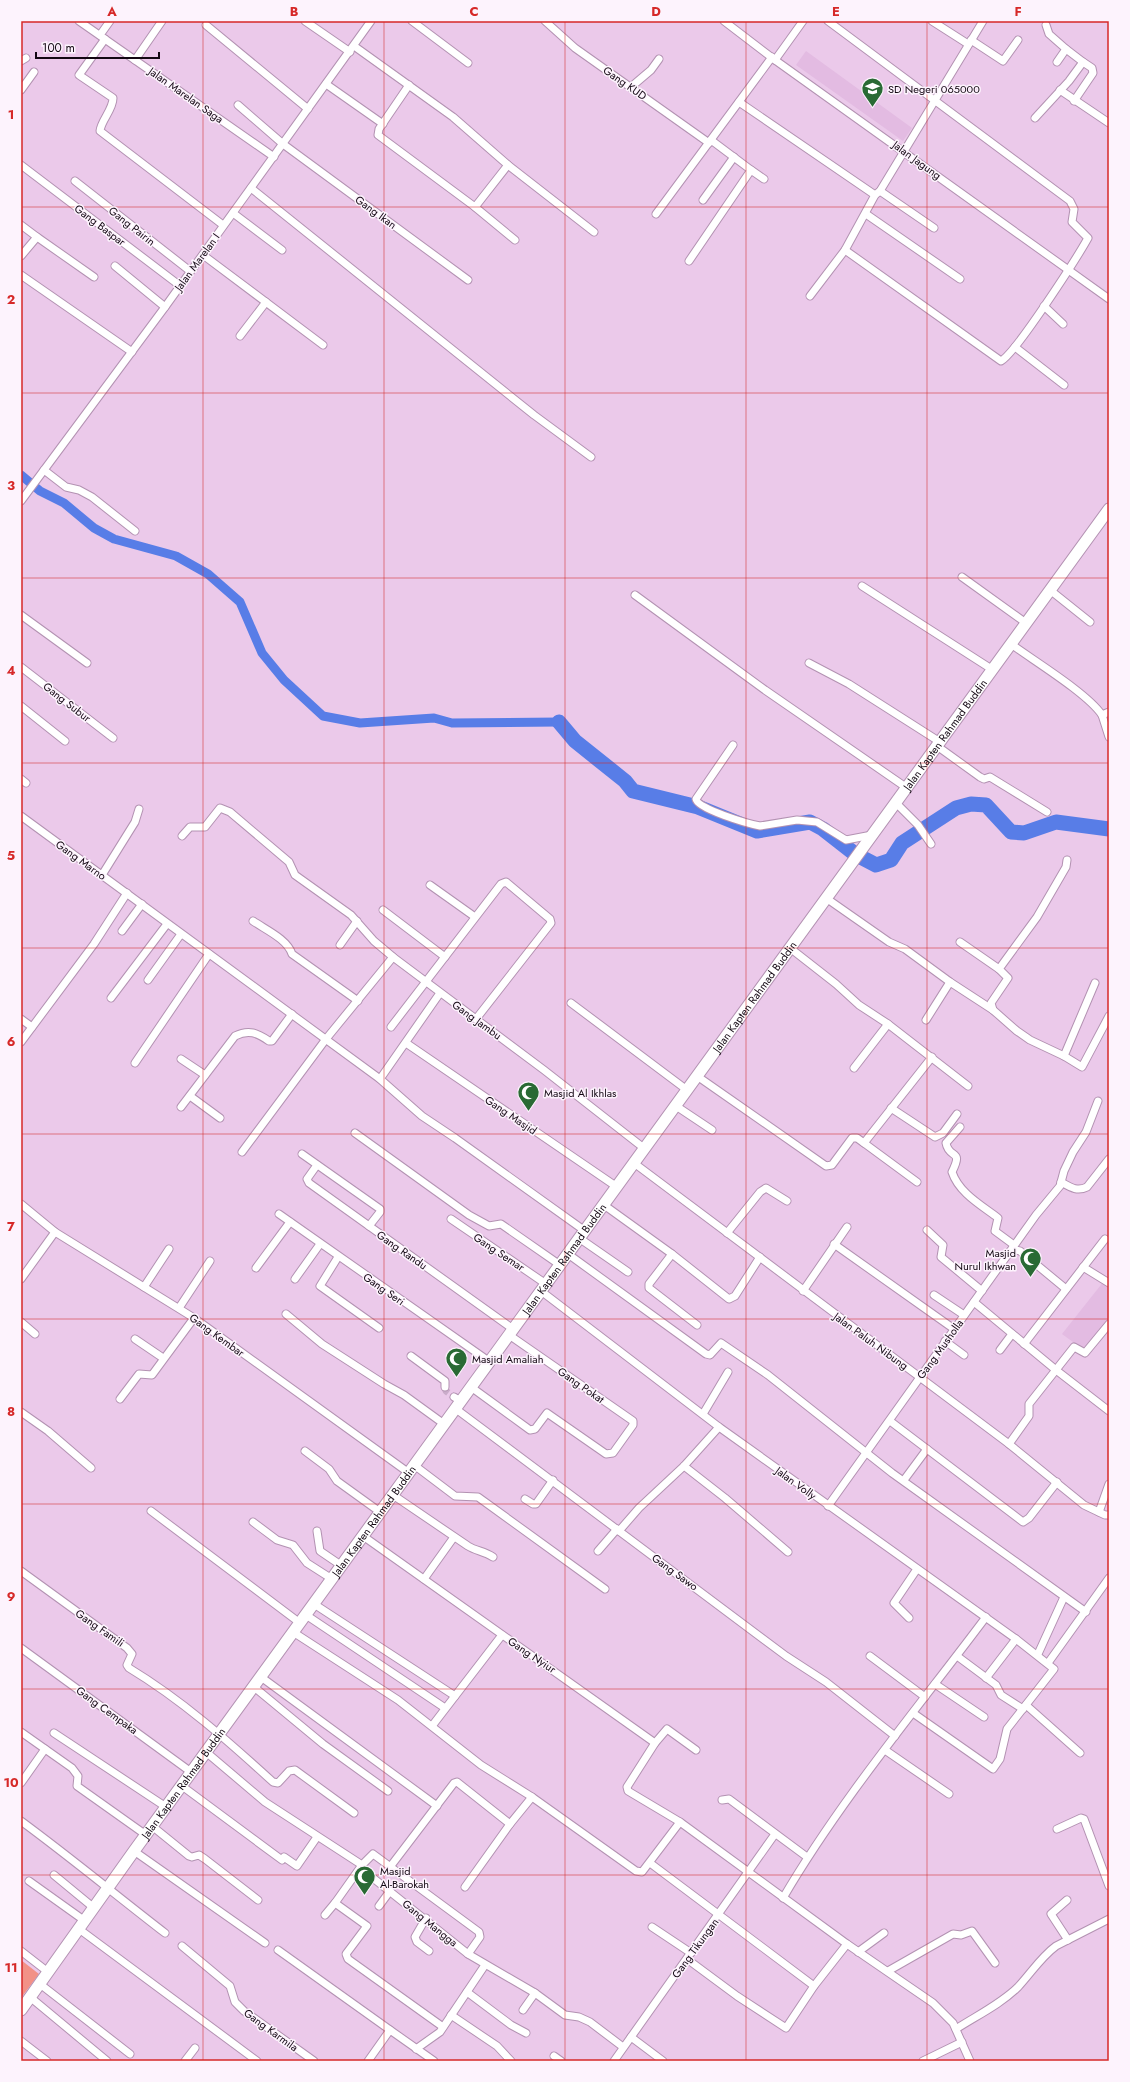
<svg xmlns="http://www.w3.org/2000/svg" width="1130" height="2082" font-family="Jost,sans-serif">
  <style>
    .built { fill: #e3bbe2 }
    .green { fill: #f29187 }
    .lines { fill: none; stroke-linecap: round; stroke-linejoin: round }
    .canal { stroke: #587de7; stroke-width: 9 }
    .river { stroke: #587de7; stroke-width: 15 }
    .minor-tunnel { stroke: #caacca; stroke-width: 7; stroke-dasharray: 7 3.5; stroke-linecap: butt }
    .minor-casing { stroke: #b392b2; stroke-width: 9 }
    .primary-casing { stroke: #b392b2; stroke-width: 13 }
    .minor { stroke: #fff; stroke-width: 7 }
    .primary { stroke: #fff; stroke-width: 11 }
    .grid { fill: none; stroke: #d62828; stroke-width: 1; stroke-opacity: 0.55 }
    .labels { text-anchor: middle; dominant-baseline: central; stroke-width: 3; stroke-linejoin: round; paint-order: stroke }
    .street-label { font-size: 11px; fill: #120712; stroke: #fdf3fd }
    .poi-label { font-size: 11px; fill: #120712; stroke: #fdf3fd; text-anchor: start }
    .neatline { fill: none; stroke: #d62828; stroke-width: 1.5 }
    .grid-label { font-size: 13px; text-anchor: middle; font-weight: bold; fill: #d62828 }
  </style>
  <rect width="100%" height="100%" fill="#ebc9ea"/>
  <g class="built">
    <path d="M806 51 912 128 903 141 796 65Z"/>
    <path d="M1104 1281 1109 1285V1320L1084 1350 1062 1334Z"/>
  </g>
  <path class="green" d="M21 1960 39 1974 21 1998Z"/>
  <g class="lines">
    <path class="canal" d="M21 475 40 491 64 503 94 528 114 539 176 556 208 574 240 602 262 653 284 680 323 716 360 723 434 718 452 723 559 722"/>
    <path class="river" d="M559 722 575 741 625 781 633 791 698 807 757 831 810 822 823 829 855 854 876 865 891 860 902 843 956 808 971 804 986 805 1011 832 1024 833 1056 822 1109 829"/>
    <path class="minor-tunnel" d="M445 1387 446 1391 454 1397"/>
    <defs>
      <g id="minor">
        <path d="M79 21 274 157"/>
        <path d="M305 21 350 52"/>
        <path d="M412 21 468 63"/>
        <path d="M545 21 575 48 709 143"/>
        <path d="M724 21 775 60 1109 299"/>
        <path d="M828 21 1070 201 1074 209 1072 222 1088 238C1078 256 1016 353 1001 361L845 250"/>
        <path d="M932 21 968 44"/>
        <path d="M206 25 308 109"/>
        <path d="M1046 25 1049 34 1066 49 1057 62"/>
        <path d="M100 35 110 21"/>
        <path d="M105 39 79 75 113 98C113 110 101 120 100 131L223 225"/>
        <path d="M971 40 1003 61 1018 40"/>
        <path d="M354 46 453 117 508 165 594 232"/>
        <path d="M135 60 162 21"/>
        <path d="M775 60 803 21"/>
        <path d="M21 61 26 58"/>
        <path d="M326 84 383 124"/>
        <path d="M409 85 379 129 378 135 475 207 508 165"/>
        <path d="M631 87 651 70 659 59"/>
        <path d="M21 90 34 72"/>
        <path d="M1060 90 1109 123"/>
        <path d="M1074 101 1093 73 1092 68 1083 62"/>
        <path d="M739 102 875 195"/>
        <path d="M238 105 283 144 468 280"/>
        <path d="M1035 118 1069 81 1083 62 1066 49"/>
        <path d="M21 165 179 285"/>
        <path d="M751 170 764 179"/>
        <path d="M75 181 190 271"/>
        <path d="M251 188 534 415 591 457"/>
        <path d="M880 191 934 228"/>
        <path d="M703 200 734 157"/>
        <path d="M475 207 515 240"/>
        <path d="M233 213 282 250"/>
        <path d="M656 214 772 57"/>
        <path d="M866 214 960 279"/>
        <path d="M21 225 37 237 21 256"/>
        <path d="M37 237 94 277"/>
        <path d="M203 255 323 345"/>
        <path d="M689 261 751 170 711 140"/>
        <path d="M115 266 165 307"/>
        <path d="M21 275 132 352"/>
        <path d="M810 296 845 250 875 195 880 191 983 21"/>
        <path d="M1044 306 1063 324"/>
        <path d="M240 336 266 302"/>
        <path d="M1015 347 1064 385"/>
        <path d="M44 470 66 487 79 490 92 497 135 531"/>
        <path d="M21 501 165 307 371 21"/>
        <path d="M962 577 1026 623"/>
        <path d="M862 586 993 670"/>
        <path d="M1050 590 1090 622"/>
        <path d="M635 595 765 690 907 788"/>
        <path d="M21 615 87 663"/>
        <path d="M1011 644C1034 661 1087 693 1102 715L1109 712"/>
        <path d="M809 663 849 684 940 742"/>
        <path d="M21 667 113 738"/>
        <path d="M21 706 65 741"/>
        <path d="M1102 715 1109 737"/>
        <path d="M733 745 696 799C697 809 749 824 760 826L797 820 817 822 846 840 872 835"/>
        <path d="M937 746 980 777 984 779 990 777 1047 812"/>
        <path d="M21 779 26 783"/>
        <path d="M896 803 918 825 931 844"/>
        <path d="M21 816 380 1079 422 1116 455 1138 585 1231"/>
        <path d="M182 836 190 827H205L220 808 230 812 289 862 295 875 351 915 374 941 393 957 544 1070 645 1149"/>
        <path d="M102 875 135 822 139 809"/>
        <path d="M430 885 475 917"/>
        <path d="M826 898 889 942 905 949 950 982 993 1010 1017 1031 1030 1040 1064 1056 1082 1067 1109 1016"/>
        <path d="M383 910 445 957"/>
        <path d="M253 921C266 930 287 939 292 954L358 1001"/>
        <path d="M122 931 142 904"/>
        <path d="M960 942 999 969"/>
        <path d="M340 945 357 921"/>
        <path d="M790 948 836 984 859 1005 888 1024 968 1086"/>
        <path d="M148 980 181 934"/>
        <path d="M111 998 167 924"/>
        <path d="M571 1003 687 1090"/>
        <path d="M993 1010 991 1003 1008 978 999 969 1037 917 1066 867 1067 860"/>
        <path d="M21 1019 32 1027"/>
        <path d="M926 1020 950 982"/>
        <path d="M391 1027 501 884 506 882 550 919 551 923 476 1019"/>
        <path d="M21 1042 94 944 127 893"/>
        <path d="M406 1043 617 1187"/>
        <path d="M1064 1056 1095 983"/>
        <path d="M181 1059 205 1075"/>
        <path d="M135 1063 209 954"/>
        <path d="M854 1068 888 1024"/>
        <path d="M697 1076 826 1166 832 1165 852 1138H857L864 1143"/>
        <path d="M380 1079 440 993"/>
        <path d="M190 1096 220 1118"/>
        <path d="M676 1106 712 1130"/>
        <path d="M181 1107 235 1036C249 1029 257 1033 269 1041H272L292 1014"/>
        <path d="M891 1108 935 1137 943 1133 957 1114"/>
        <path d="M960 1127 946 1143C949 1160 964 1148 952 1172 959 1193 981 1205 998 1218L995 1231 1014 1245"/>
        <path d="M355 1133 469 1215 489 1226 501 1224 560 1265"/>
        <path d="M242 1152 326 1039 393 957"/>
        <path d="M302 1154 380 1209V1212L369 1226"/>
        <path d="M634 1163 1009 1444 1084 1505 1105 1515H1109"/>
        <path d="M317 1165 307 1179 309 1183 513 1329"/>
        <path d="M917 1182 864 1143 932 1057"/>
        <path d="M1061 1182C1070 1187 1077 1192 1087 1187L1109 1159"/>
        <path d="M21 1204 55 1232 194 1318 409 1473"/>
        <path d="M604 1205 672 1254 729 1299 735 1296 760 1257"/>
        <path d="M279 1214 490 1362"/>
        <path d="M451 1219 546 1284"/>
        <path d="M927 1230 943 1245 941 1257 982 1291"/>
        <path d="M727 1233 760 1192 766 1188 787 1201"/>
        <path d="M579 1238 628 1272"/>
        <path d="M834 1244 954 1329"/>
        <path d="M1012 1249 1020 1251 1066 1289"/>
        <path d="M568 1254 706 1354 710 1355 721 1343 768 1375 892 1473 1086 1612"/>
        <path d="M672 1254 649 1284V1288L697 1325"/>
        <path d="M338 1257 320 1286 379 1328"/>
        <path d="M1083 1267 1109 1283"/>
        <path d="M256 1268 290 1222"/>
        <path d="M21 1279 55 1232"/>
        <path d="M295 1279 320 1244"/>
        <path d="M144 1287 169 1249"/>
        <path d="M541 1291 719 1427 1016 1639 1054 1669 1007 1729 1000 1759 993 1769 913 1713"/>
        <path d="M803 1291 847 1227"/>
        <path d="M934 1295 964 1315"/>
        <path d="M974 1302 1056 1370 1109 1411"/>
        <path d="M179 1308 210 1261"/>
        <path d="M286 1314 322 1344 384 1384 404 1395 444 1424"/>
        <path d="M21 1322 35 1334"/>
        <path d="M135 1339 163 1358"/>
        <path d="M945 1341 964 1355"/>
        <path d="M1024 1344 1105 1239"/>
        <path d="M1000 1350 1012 1334"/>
        <path d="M411 1356 445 1381V1387"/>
        <path d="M471 1387 530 1430 535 1429 547 1413 606 1454 613 1453 633 1425V1421L509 1335"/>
        <path d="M454 1397 461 1401"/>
        <path d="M120 1399 139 1374 152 1375 194 1318"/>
        <path d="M456 1409 786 1656 826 1682 895 1736"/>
        <path d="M21 1412 48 1431 91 1468"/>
        <path d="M703 1414 728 1372"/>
        <path d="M890 1421 1023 1522 1029 1518 1057 1482"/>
        <path d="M1009 1444 1029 1416V1404L1074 1347 1085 1353 1109 1324"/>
        <path d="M305 1451 329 1469 337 1481 380 1512"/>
        <path d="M414 1465 455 1496 478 1497 605 1589"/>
        <path d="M684 1466 725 1498 788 1552"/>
        <path d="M904 1480 927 1449"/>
        <path d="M393 1495 468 1546C476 1551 484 1551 493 1557"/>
        <path d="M525 1499 533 1504H536L553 1480"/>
        <path d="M828 1506 1036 1215 1060 1186 1064 1171 1073 1152 1086 1132 1098 1101"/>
        <path d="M151 1511 300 1623"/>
        <path d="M1099 1512 1109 1484"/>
        <path d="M253 1522 277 1540 293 1545 307 1563 332 1579"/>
        <path d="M317 1531 320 1551 342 1566"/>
        <path d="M619 1531 639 1508 684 1466 719 1427"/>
        <path d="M363 1536 655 1743 667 1729 696 1750"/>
        <path d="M598 1551 617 1529"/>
        <path d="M21 1571 127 1648 132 1654 127 1665 129 1668C182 1700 228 1741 273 1782L278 1783 289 1771 295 1770 354 1813"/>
        <path d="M424 1579 454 1537"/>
        <path d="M314 1604 455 1696"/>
        <path d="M306 1615 445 1708"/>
        <path d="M909 1618 894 1603 917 1569"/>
        <path d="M293 1632 398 1700 481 1765 532 1797 636 1871 642 1872 680 1822"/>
        <path d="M21 1648 191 1772"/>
        <path d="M1038 1654 1064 1597"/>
        <path d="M870 1656 925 1697"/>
        <path d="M957 1656 996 1685 1001 1695 1023 1709"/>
        <path d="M1048 1663 1109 1578"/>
        <path d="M261 1677 437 1806"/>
        <path d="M986 1678 1016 1639"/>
        <path d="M935 1684 984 1717"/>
        <path d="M254 1687 323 1744 388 1791"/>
        <path d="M1026 1705 1080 1753"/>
        <path d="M432 1726 502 1635"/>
        <path d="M21 1732 72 1768 78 1776 77 1786 146 1835"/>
        <path d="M54 1733 166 1807"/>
        <path d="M655 1743 627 1787 628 1791 680 1822 847 1944 933 2003 953 2023 970 2061"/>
        <path d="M885 1750 949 1794"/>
        <path d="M206 1752 265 1802 362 1865 363 1870 468 1954 535 1993 565 2015 579 2017 590 2022 623 2047"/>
        <path d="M21 1783 45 1749"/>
        <path d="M182 1786 282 1860 284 1857 297 1866 317 1837"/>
        <path d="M722 1800 729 1799 807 1857"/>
        <path d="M21 1821C70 1857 117 1896 165 1933"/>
        <path d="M152 1826 189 1856 192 1857 199 1855 205 1859 258 1900"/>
        <path d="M1057 1829 1081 1818 1084 1819 1109 1886"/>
        <path d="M134 1851 265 1943"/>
        <path d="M650 1863 814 1986"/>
        <path d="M390 1867 454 1783 457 1782 510 1824"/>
        <path d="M54 1875 94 1908"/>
        <path d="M29 1881 85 1921"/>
        <path d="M465 1887 510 1824 532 1797"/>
        <path d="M783 1898C841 1799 917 1709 986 1617"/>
        <path d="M1067 1900 1051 1914 1068 1940"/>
        <path d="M379 1906 390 1891"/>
        <path d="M325 1915 335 1903"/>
        <path d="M426 1918 415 1937 417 1942 429 1951"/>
        <path d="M652 1927 691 1953"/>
        <path d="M79 1929 257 2061"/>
        <path d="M182 1946 230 1986 235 2002 244 2011 314 2061"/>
        <path d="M278 1950 390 2030"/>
        <path d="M21 1951 48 1972"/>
        <path d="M858 1952 884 1933"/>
        <path d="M687 1959 737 1996 786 2028 814 1986 847 1944"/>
        <path d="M888 1971 953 1934 961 1935 972 1931 995 1963"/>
        <path d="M40 1984 130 2054"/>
        <path d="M467 1992 511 2025 526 2033"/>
        <path d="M30 1997 107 2061"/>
        <path d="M523 2010 535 1993"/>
        <path d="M451 2015 497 2046 511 2061"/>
        <path d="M443 2027 348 1959 346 1954 367 1926 335 1903 362 1865 373 1854 479 1932 480 1937 468 1954"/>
        <path d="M956 2029C976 2016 1001 2004 1018 1987 1031 1973 1041 1957 1056 1946L1109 1919"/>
        <path d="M631 2037 663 2061"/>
        <path d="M21 2041 47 2061"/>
        <path d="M416 2049 440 2032 485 1965"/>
        <path d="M554 2056 561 2061"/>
        <path d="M185 2061 195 2048"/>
        <path d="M368 2061 390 2030 434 2061"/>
        <path d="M614 2061 775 1834"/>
        <path d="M923 2061 962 2042"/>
      </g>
      <g id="primary">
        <path id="s1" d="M21 2010 134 1851 1109 509"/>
      </g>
    </defs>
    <use href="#minor" class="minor-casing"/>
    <use href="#primary" class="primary-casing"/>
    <use href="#minor" class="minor"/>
    <use href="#primary" class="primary"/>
  </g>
  <path class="grid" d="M203 21V2061M384 21V2061M565 21V2061M746 21V2061M927 21V2061M21 207H1109M21 393H1109M21 578H1109M21 763H1109M21 948H1109M21 1134H1109M21 1319H1109M21 1504H1109M21 1689H1109M21 1875H1109"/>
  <defs>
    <symbol id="school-pin" viewBox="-11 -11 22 30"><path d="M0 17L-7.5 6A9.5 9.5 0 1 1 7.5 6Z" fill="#296a34" stroke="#fdf3fd"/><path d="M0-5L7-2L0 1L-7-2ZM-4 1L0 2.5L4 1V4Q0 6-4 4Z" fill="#fff"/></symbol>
    <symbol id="mosque-pin" viewBox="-11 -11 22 30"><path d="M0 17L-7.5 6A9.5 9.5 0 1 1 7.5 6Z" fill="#296a34" stroke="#fdf3fd"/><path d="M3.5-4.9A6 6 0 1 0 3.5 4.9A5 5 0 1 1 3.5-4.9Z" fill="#fff"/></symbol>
  </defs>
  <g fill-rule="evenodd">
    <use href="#school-pin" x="860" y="76" width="25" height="34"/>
    <use href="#mosque-pin" x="516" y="1080" width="25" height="34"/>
    <use href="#mosque-pin" x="1018" y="1246" width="25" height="34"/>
    <use href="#mosque-pin" x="444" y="1346" width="25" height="34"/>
    <use href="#mosque-pin" x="352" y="1864" width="25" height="34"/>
  </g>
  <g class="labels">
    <g class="street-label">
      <text transform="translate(625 83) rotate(35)">Gang KUD</text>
      <text transform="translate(186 95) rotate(35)">Jalan Marelan Saga</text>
      <text transform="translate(917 160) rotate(36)">Jalan Jagung</text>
      <text transform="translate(376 212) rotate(36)">Gang Ikan</text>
      <text transform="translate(100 225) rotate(37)">Gang Baspar</text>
      <text transform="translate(132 226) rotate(38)">Gang Pairin</text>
      <text transform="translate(197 262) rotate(-54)">Jalan Marelan I</text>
      <text transform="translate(67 702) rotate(38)">Gang Subur</text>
      <text stroke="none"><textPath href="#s1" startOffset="1575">Jalan Kapten Rahmad Buddin</textPath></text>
      <text transform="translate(81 860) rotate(36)">Gang Marno</text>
      <text stroke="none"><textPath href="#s1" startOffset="1251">Jalan Kapten Rahmad Buddin</textPath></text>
      <text transform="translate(477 1020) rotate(36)">Gang Jambu</text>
      <text transform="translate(511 1115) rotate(34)">Gang Masjid</text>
      <text transform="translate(402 1250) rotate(35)">Gang Randu</text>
      <text transform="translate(499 1252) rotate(34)">Gang Semar</text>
      <text stroke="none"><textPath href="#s1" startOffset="927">Jalan Kapten Rahmad Buddin</textPath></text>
      <text transform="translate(384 1289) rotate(35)">Gang Seri</text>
      <text transform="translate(217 1335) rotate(36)">Gang Kembar</text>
      <text transform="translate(871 1341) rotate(36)">Jalan Paluh Nibung</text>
      <text transform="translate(940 1349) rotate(-54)">Gang Musholla</text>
      <text transform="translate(581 1385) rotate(35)">Gang Pokat</text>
      <text transform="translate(796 1483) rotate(36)">Jalan Volly</text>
      <text stroke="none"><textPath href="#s1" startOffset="603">Jalan Kapten Rahmad Buddin</textPath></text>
      <text transform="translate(675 1572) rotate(36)">Gang Sawo</text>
      <text transform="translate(100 1628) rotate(35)">Gang Famili</text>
      <text transform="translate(532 1655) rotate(34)">Gang Nyiur</text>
      <text transform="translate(107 1710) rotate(36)">Gang Cempaka</text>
      <text stroke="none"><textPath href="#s1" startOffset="279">Jalan Kapten Rahmad Buddin</textPath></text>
      <text transform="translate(430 1923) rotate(39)">Gang Mangga</text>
      <text transform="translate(695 1948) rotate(-54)">Gang Tikungan</text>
      <text transform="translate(271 2030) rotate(36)">Gang Karmila</text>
    </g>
    <g class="poi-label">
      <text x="888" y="89">SD Negeri 065000</text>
      <text x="544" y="1093">Masjid Al Ikhlas</text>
      <text x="1016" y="1253" text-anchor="end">Masjid<tspan x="1016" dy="13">Nurul Ikhwan</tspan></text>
      <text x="472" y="1359">Masjid Amaliah</text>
      <text x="380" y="1871">Masjid<tspan x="380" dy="13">Al-Barokah</tspan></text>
    </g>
  </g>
  <rect width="1130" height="2082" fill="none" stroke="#fdf3fd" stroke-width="44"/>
  <path d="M36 52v6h123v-6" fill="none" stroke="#120712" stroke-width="2"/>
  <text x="42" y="52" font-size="12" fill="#120712" stroke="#fdf3fd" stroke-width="3" paint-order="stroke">100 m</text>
  <rect x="22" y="22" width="1086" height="2038" class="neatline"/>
  <g class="grid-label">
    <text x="112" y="16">A</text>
    <text x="294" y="16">B</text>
    <text x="474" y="16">C</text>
    <text x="656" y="16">D</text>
    <text x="836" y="16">E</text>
    <text x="1018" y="16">F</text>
    <text x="11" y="119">1</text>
    <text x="11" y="304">2</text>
    <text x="11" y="490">3</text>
    <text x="11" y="675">4</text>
    <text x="11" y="860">5</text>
    <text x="11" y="1046">6</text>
    <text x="11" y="1231">7</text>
    <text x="11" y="1416">8</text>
    <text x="11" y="1601">9</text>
    <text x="11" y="1787">10</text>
    <text x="11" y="1972">11</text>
  </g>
</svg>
